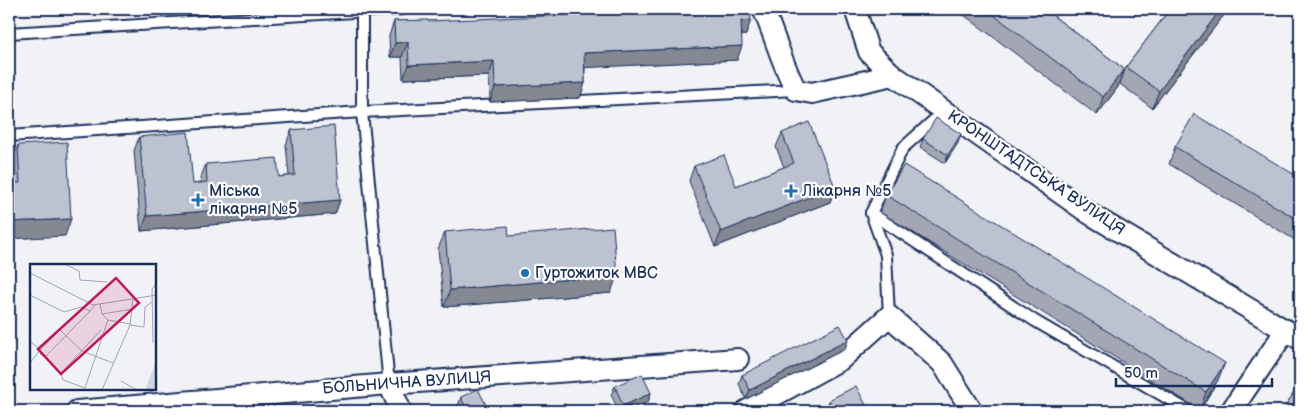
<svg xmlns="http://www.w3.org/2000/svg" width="1309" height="420" font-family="'Balsamiq Sans',sans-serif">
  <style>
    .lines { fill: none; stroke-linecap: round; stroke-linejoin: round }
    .lane-casing { stroke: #1b2f5e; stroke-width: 14 }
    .street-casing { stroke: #1b2f5e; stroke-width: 24 }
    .lane { stroke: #fff; stroke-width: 10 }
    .street { stroke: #fff; stroke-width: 20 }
    .wall { fill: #a2a7b3; stroke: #1b2f5e }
    .shaded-wall { fill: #848892; stroke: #1b2f5e }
    .building { fill: #bcc2d0; stroke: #1b2f5e }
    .poi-dot { fill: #1f6fb2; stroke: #fff; stroke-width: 2 }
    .labels { text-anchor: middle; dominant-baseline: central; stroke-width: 4.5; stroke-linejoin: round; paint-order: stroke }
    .street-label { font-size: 16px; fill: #1b2f5e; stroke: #fff }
    .poi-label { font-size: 16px; fill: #1b2f5e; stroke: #fff; text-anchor: start }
    .inset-road { fill: none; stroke: #9ba4b9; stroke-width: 1 }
    .view { fill: #c2185b; fill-opacity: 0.15; stroke: #c2185b; stroke-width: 2.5 }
    .inset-edge { fill: none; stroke: #1b2f5e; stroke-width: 2.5 }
  </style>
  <rect width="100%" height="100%" fill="#f1f2f5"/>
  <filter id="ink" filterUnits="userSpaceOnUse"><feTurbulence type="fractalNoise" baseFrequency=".02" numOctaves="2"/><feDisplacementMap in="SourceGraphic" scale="10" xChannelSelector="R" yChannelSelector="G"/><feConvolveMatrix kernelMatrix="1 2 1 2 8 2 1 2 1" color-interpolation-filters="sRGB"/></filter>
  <g filter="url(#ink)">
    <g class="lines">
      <defs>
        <g id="lane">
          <path d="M362 11V112L389 384"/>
          <path d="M9 33 403 9"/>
          <path d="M9 136 362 112 796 90"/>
          <path d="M871 213 1035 321 1189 411"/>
          <path d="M889 316 886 255 871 213 903 148 944 111"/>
        </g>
        <g id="street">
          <path d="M763 9C775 36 782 64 796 90L812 93 893 75"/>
          <path d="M855 9 869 52 893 75 1090 214 1300 339"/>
          <path d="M389 384 401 411"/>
          <path d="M77 411 389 384 738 359"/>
          <path d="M746 411 840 360 889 316 942 363 972 411"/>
          <path d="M1231 411 1286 330"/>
        </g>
      </defs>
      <use href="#lane" class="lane-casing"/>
      <use href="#street" class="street-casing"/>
      <use href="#lane" class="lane"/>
      <use href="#street" class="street"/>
    </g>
    <g class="wall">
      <path d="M956 9H1044L1124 69 1118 87 1097 115Z"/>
      <path d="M1170 9H1226L1224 15 1152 108 1120 84 1126 67Z"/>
      <path d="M394 21H428L746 35H742L737 60 585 67V83L580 98 490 102 489 76 403 79 402 57H390L389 36Z"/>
      <path d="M291 130 340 200 335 214 141 231 134 151 139 137 193 184 201 183 200 179 206 164 279 177 289 176 286 145Z"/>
      <path d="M782 133 835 187 830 202 715 247 689 181 694 166 736 186 784 167 776 147Z"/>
      <path d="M923 139 958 143 945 163 920 147Z"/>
      <path d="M18 145 65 236 13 183 12 162Z"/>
      <path d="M1175 147 1300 178V243L1169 164Z"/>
      <path d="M886 195 1218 380 1200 410 880 212Z"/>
      <path d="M445 232 509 236 611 293 444 307 438 249Z"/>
      <path d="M845 349 746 399 739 384 742 375Z"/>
      <path d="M615 386 651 393 648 402 626 411H619L611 395Z"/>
      <path d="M461 397 489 411H460L458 406Z"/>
      <path d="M829 400 867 411H828L826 409Z"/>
    </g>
    <g class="shaded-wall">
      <path d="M1221 9H1226L1224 15 1152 108 1159 91Z"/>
      <path d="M751 20 746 35H736L741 21Z"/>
      <path d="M408 42 402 57H390L395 43Z"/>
      <path d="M742 46 737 60 579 68 584 53Z"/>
      <path d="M494 61 489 76 403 79 409 65Z"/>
      <path d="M1124 69 1118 87 1097 115 1103 97Z"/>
      <path d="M585 83 580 98 490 102 495 87Z"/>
      <path d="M961 134 958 143 945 163 948 155Z"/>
      <path d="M835 187 830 202 715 247 721 232Z"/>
      <path d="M340 200 335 214 141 231 147 216Z"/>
      <path d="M71 219 65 236 9 239V222Z"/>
      <path d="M617 275 611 293 444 307 450 290Z"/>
      <path d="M848 340 845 349 746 399 750 390Z"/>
      <path d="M1225 363 1218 380 1200 410 1206 392Z"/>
      <path d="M651 393 648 402 626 411H621L623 406Z"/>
    </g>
    <g class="building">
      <path d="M712 9H750L751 20 741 21 742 46 584 53 585 83 495 87 494 61 409 65 408 42 395 43 394 21 428 20V21Z"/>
      <path d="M986 9H1044L1124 69 1103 97Z"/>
      <path d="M1170 9H1221L1159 91 1126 67Z"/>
      <path d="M1194 114 1300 178V221L1175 147Z"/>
      <path d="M936 118 961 134 948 155 923 139Z"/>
      <path d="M809 122 835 187 721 232 694 166 724 155 736 186 794 163 782 133Z"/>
      <path d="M334 126 340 200 147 216 139 137 188 132 193 184 207 182 206 164 277 158 279 177 295 175 291 130Z"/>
      <path d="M67 142 71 219 9 222V183H20L18 145Z"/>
      <path d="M904 165 1225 363 1206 392 886 195Z"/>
      <path d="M508 226 509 236 613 227 617 275 450 290 445 232Z"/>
      <path d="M840 325 848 340 750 390 742 375Z"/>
      <path d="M642 374 651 393 623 406 615 386Z"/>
      <path d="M1300 382V411H1283Z"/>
      <path d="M856 386 868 409 863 411H835L829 400Z"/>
      <path d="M478 389 489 411H467L461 397Z"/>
      <path d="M565 404 568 411H551Z"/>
      <path d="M384 407 385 411H371Z"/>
    </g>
  </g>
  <g class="poi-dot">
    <path d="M788.5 183.5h5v5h5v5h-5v5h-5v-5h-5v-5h5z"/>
    <path d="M195.5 192.5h5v5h5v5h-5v5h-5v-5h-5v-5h5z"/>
    <circle cx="525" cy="273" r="5"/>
  </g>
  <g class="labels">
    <g class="street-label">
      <text transform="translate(1036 173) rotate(34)">КРОНШТАДТСЬКА ВУЛИЦЯ</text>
      <text transform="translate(407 383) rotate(-4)">БОЛЬНИЧНА ВУЛИЦЯ</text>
    </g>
    <g class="poi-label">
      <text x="209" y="191">Міська<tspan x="209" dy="18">лікарня №5</tspan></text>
      <text x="802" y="191">Лікарня №5</text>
      <text x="535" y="273">Гуртожиток МВС</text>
    </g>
  </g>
  <g transform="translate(30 264)">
    <rect width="126" height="126" fill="#f1f2f5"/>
    <path d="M126 97V126H115Z" fill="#d2d6df"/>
    <path class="inset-road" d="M35 0 49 7 50 16 77 18M0 9 63 41 127 31M0 31 34 48 51 43 60 47 65 41M70 40 72 50 78 56 101 60M72 50 103 45M100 61 114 63 115 43 122 38M30 66 52 87 83 99M71 66 31 109 33 116 55 124 78 56M0 77 10 86 0 99M123 79 122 25 127 19M10 86 52 44M10 90 15 93 60 47M91 117 107 126M72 126 100 61 103 35"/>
    <path class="view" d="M86 14 109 39 31 110 8 85Z"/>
    <rect width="126" height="126" class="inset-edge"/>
  </g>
  <rect width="1309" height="420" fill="none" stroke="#fff" stroke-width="30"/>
  <rect x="15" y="15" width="1279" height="390" fill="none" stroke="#1b2f5e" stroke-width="2" filter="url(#ink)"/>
  <path d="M1116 378v8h156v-8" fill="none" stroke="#1b2f5e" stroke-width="2.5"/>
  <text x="1124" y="378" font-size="15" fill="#1b2f5e" stroke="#ffffff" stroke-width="4" paint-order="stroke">50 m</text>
</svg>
